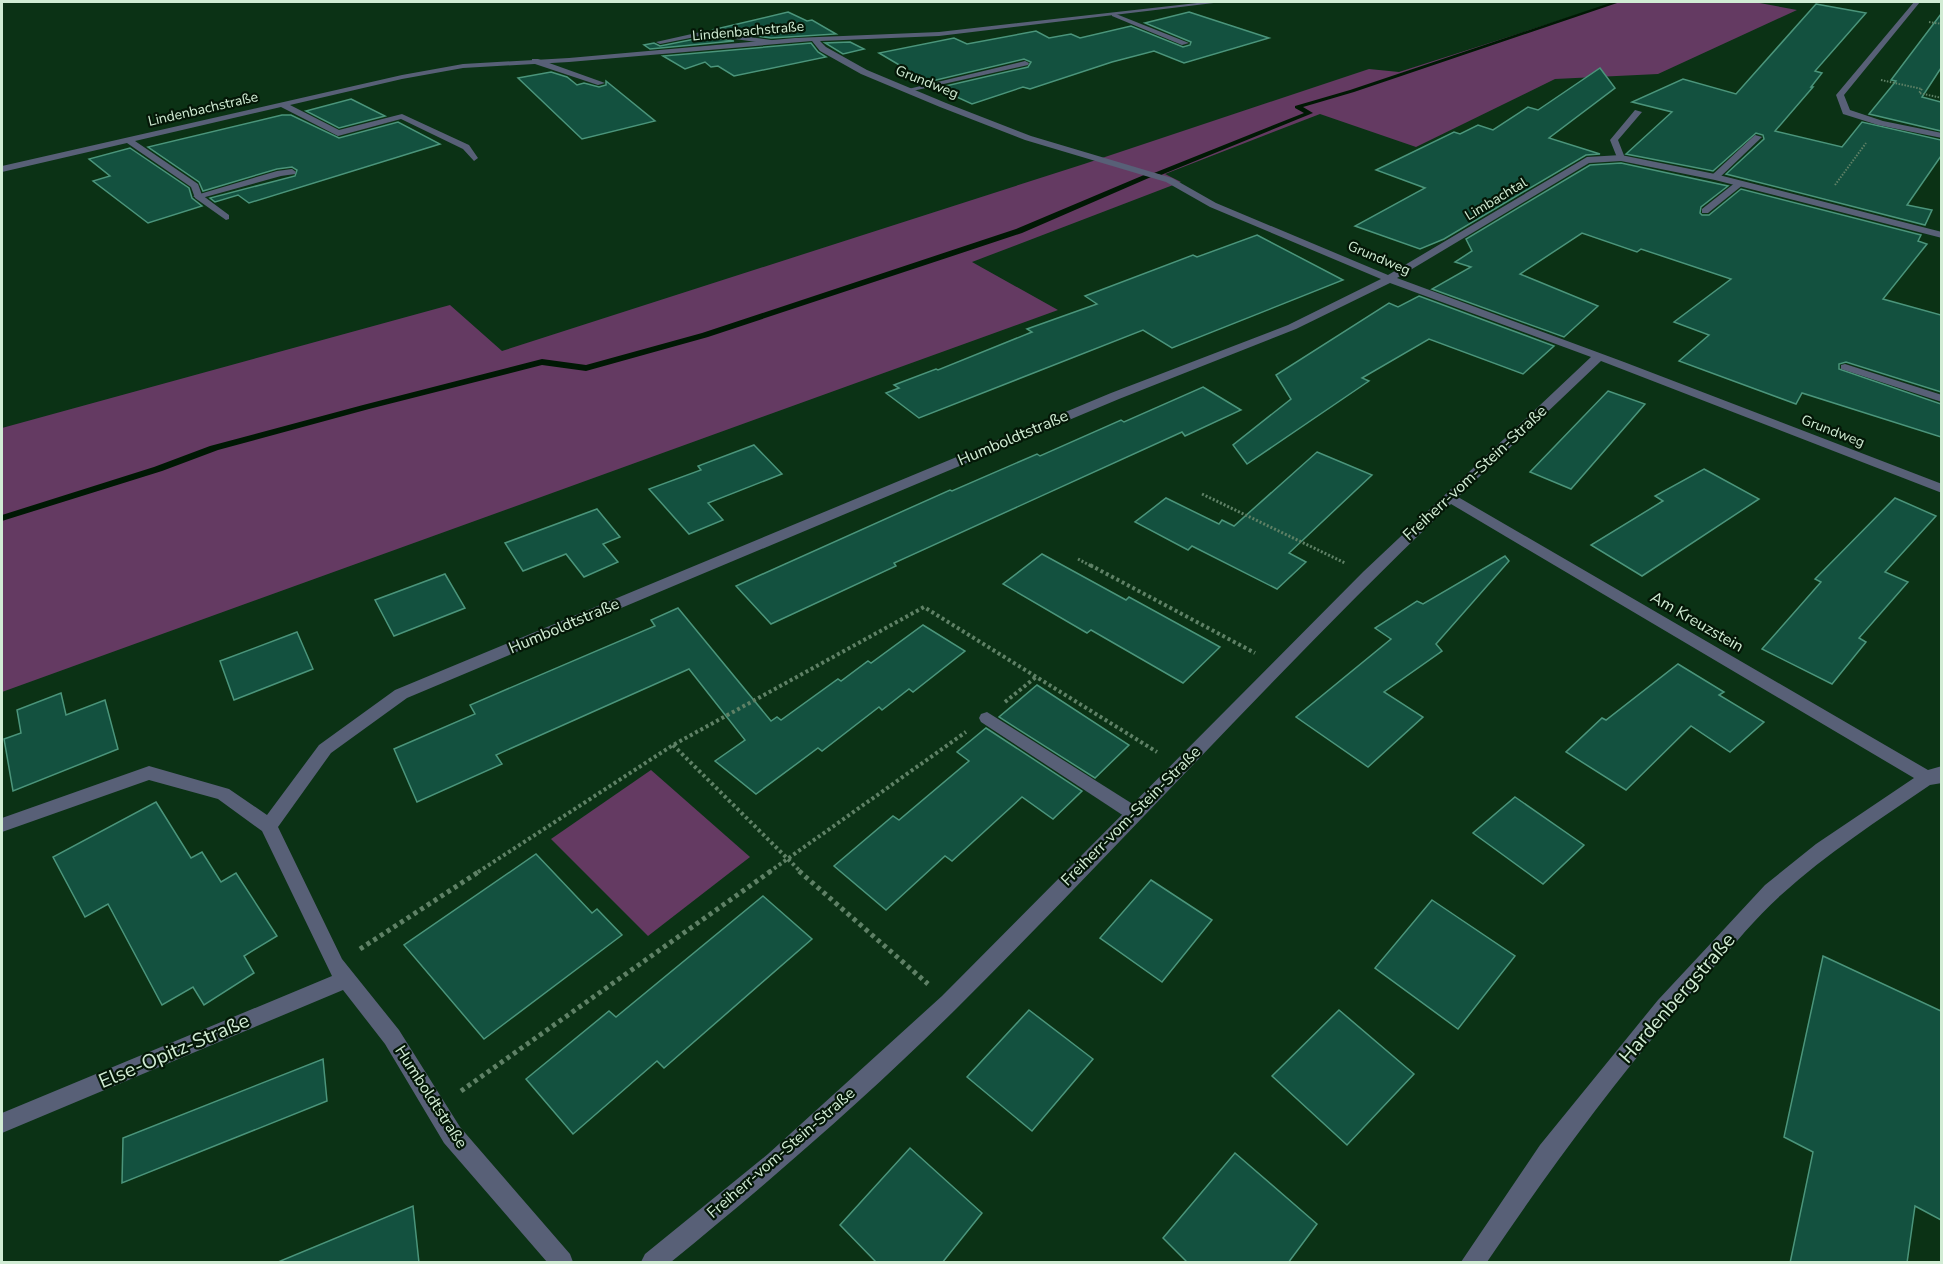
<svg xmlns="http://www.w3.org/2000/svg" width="1943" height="1264" font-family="'Nunito Sans',sans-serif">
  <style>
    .green { fill: #643a62 }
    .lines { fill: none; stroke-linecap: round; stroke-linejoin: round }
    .stream { fill: #001804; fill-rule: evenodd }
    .building { fill: #13513f; stroke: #4b957b; stroke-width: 1.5 }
    .path-far3 { stroke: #5f8166; stroke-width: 2; stroke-dasharray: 1.5 1.5; stroke-linecap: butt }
    .path-far2 { stroke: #5f8166; stroke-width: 3; stroke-dasharray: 2 2; stroke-linecap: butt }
    .path-far1 { stroke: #5f8166; stroke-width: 4; stroke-dasharray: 3 3; stroke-linecap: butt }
    .path { stroke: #5f8166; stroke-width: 5; stroke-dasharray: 4 4; stroke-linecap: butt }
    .lane { fill: #586077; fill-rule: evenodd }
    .street { fill: #586077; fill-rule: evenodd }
    .labels { text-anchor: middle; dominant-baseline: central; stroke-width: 4.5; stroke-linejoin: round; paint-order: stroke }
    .far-street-label { font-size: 14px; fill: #d1ecd4; stroke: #041707 }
    .street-label { font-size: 16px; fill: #d1ecd4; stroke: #041707 }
    .near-street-label { font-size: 20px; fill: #d1ecd4; stroke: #041707 }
  </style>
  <rect width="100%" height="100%" fill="#0b3215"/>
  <g class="green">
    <path d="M1617 2H1754L1797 10 1658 74 1555 79 1416 147 1320 114 1165 174 1181 182 972 262 1058 310 2 692V428L450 305 502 351 1084 164 1369 69 1399 72Z"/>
    <path d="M651 770 750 857 648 936 551 839Z"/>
  </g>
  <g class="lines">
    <g class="stream">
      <path d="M1613 2H1620L1354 92 1303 107 1313 113 1161 175 1154 173 1304 113 1295 108V106L1350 90Z"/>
      <path d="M1144 175 1151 177 1022 233 708 337 586 371 542 365 369 409 218 450 162 471 2 521V515L154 467 210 446 363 405 542 359 586 365 702 333 1016 229Z"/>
    </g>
  </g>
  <g class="building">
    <path d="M1816 4 1866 13 1815 71 1822 73 1811 87H1813L1775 131 1842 147 1862 122 1941 140V156L1907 205 1932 210 1925 225 1726 174 1764 139 1763 135 1756 133 1713 171 1626 154 1672 112 1632 102 1683 79 1736 94Z"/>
    <path d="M788 12 807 21 812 20 836 34 771 38 712 30Z"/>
    <path d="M1189 12 1269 38 1184 63 1154 51 1112 62 1030 89 1023 87 972 104 937 88 1028 67 1031 62 1024 59 928 82 879 53 954 38 967 44 1036 31 1049 38 1071 34 1080 38 1131 26 1183 47 1190 45 1191 42 1145 23Z"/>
    <path d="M1941 14V68L1922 97 1941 102V131L1869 114 1896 81 1891 80Z"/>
    <path d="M705 37 734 41 650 49 644 45 654 43 660 46Z"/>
    <path d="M850 42 864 49 843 54 825 43Z"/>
    <path d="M811 43 818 52 826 57 734 76 718 66 711 67 705 62 685 69 663 56Z"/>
    <path d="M1600 68 1615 88 1549 138 1600 154 1586 155 1444 239 1420 249 1355 226 1425 188 1376 170 1454 132 1460 134 1478 125 1493 130 1528 107 1538 110Z"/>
    <path d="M551 72 567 77 577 85 584 83 599 87 606 85V81L655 121 582 139 518 78Z"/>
    <path d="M351 99 385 116 339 128 306 111Z"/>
    <path d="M282 115H291L339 138 398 122 440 144 249 203 238 195 215 202 210 198 295 176 297 170 292 167 277 169 203 191 199 182 148 147Z"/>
    <path d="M130 148 189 188 192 198 202 206 148 223 93 181 110 176 89 159Z"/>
    <path d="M1621 163 1728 186 1701 207 1700 213 1702 215H1709L1741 189 1921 235 1918 241 1927 244 1883 299 1941 315V392L1846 362 1839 364V369L1941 404V437L1802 393 1796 404 1679 361 1709 335 1674 322 1731 279 1641 249 1637 252 1582 233 1520 274 1598 306 1564 337 1432 289 1471 267 1455 262 1472 251 1466 239 1590 165Z"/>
    <path d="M1257 235 1343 280 1172 348 1143 330 919 418 886 393 899 388 894 385 936 369 938 370 1032 332 1027 329 1097 304 1085 296 1193 255 1197 257Z"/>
    <path d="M1419 296 1554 346 1523 374 1429 339 1362 378 1369 381 1247 464 1233 445 1291 399 1276 375 1389 303 1398 307Z"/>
    <path d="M1203 387 1241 410 1185 436 1182 432 894 563 896 566 771 624 736 586 950 490 952 491 1037 454 1040 456 1121 420 1124 422Z"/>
    <path d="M1608 391 1645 404 1571 489 1530 472Z"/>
    <path d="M754 445 782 474 708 503 723 520 689 534 649 489 701 470 698 466Z"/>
    <path d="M1317 452 1372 475 1289 553 1306 562 1277 589 1192 546 1188 550 1135 522 1166 498 1219 524 1222 520 1234 526Z"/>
    <path d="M1704 469 1759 499 1642 576 1591 545 1663 501 1655 496Z"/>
    <path d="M1895 498 1936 516 1885 572 1908 582 1859 638 1866 642 1832 684 1762 649 1821 582 1815 579Z"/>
    <path d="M597 509 620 537 603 544 618 562 584 577 566 554 523 571 505 543Z"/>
    <path d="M1042 554 1126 600 1129 597 1220 647 1183 683 1091 630 1087 633 1003 584Z"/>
    <path d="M1505 556 1509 561 1436 644 1442 651 1384 692 1423 717 1368 767 1296 717 1391 639 1375 628 1417 601 1423 604Z"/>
    <path d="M445 574 465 608 394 636 375 600Z"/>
    <path d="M678 608 771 721 777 717 781 720 838 679 841 681 868 661 871 663 923 625 965 651 913 692 909 689 882 710 879 707 822 751 818 748 756 794 715 761 745 740 689 669 496 755 502 764 417 802 394 749 475 714 470 705 655 626 651 620Z"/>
    <path d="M297 632 313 669 234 700 220 661Z"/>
    <path d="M1678 664 1724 692 1719 695 1764 722 1730 752 1691 726 1626 790 1566 752 1602 718 1606 720Z"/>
    <path d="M1037 685 1129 745 1095 778 999 717Z"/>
    <path d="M61 693 66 715 105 700 118 749 13 791 4 739 21 733 17 710Z"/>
    <path d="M986 728 1082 791 1053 819 1022 797 952 861 945 856 886 910 834 866 893 816 899 820 969 761 957 752Z"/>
    <path d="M1515 797 1584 845 1543 884 1473 833Z"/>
    <path d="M156 802 191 858 202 852 221 882 236 873 277 936 244 956 254 973 204 1005 193 987 162 1005 108 904 85 917 53 857Z"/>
    <path d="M536 854 592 913 597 909 622 935 484 1039 404 945Z"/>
    <path d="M1151 880 1212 920 1162 982 1100 938Z"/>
    <path d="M763 896 812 939 664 1068 657 1061 573 1134 526 1079 609 1011 616 1017Z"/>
    <path d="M1432 900 1515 956 1458 1029 1375 968Z"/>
    <path d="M1823 956 1941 1011V1220L1915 1206 1907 1263H1790L1813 1152 1784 1137Z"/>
    <path d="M1029 1010 1093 1059 1032 1131 967 1077Z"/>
    <path d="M1339 1010 1414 1074 1347 1145 1272 1076Z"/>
    <path d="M323 1059 327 1101 122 1183 123 1138Z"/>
    <path d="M910 1148 982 1213 942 1263H877L840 1225Z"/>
    <path d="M1235 1153 1317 1224 1288 1263H1188L1163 1238Z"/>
    <path d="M413 1206 419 1263H278V1262Z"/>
  </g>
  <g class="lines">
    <g class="path-far3">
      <path d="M1929 22 1942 24"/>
      <path d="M1881 80 1922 89 1919 93 1942 98"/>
      <path d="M1835 185 1866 143"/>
    </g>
    <g class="path-far2">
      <path d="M1202 494 1345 563"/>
      <path d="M1078 559 1093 567"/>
    </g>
    <g class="path-far1">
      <path d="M1090 565 1255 653"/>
      <path d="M1005 702 1036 677"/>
      <path d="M673 745 801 872"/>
      <path d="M478 872 673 745 924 607 1157 752"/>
      <path d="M769 872 966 732"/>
    </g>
    <g class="path">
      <path d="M799 871 928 984"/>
      <path d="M360 949 480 871"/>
      <path d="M461 1091 771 871"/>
    </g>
    <g class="lane">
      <path d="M1112 14H1116L1189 43 1182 45 1112 16Z"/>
      <path d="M705 31 771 40 775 42 771 44 705 35 660 44 656 42Z"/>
      <path d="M532 59H538L605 83 598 85 532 63Z"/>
      <path d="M1025 61 1029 63 1028 65 908 92 904 90Z"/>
      <path d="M1635 110 1642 112 1618 140 1625 158 1618 160 1610 140Z"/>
      <path d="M1755 135 1762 137 1718 179H1712V175Z"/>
      <path d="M292 169 296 172 295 174 281 176 198 199 193 196 277 171Z"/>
      <path d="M1736 182 1744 184 1708 213H1702V209Z"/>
      <path d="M1845 364 1942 395V402L1841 369V365Z"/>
      <path d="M987 712 1139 808 1142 813 1139 818 1133 820 1127 818 981 722 979 718 981 714Z"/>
    </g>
    <g class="street">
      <path d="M1206 2H1222L939 36 820 41 826 47 867 70 946 103 1031 136 1172 178 1216 203 1388 275 1587 157 1621 155 1715 174 1942 232V238L1715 180 1621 161 1589 163 1397 278 1624 362 1942 484V493L1601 361 1458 497 1928 770 1942 766V783L1930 785C1879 820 1827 853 1781 895 1756 917 1735 944 1713 968 1630 1060 1556 1160 1487 1262H1461L1540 1145 1658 1000 1713 941 1765 885 1816 844 1914 778 1451 504C1281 666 1124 842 957 1008 866 1098 769 1182 671 1262H641L645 1254 768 1154 942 996 1363 572 1591 357 1390 283 1296 329 1119 399 407 698 331 753 278 827 342 959 399 1030 460 1127 570 1254 573 1262H547L444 1143 385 1044 343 990 2 1133V1113L332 976 262 831 218 799 149 780 2 832V818L149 766 229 789 267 815 319 745 395 690 1111 393 1288 325 1381 279 1210 207 1166 182 1025 140 940 107 861 74 820 51 812 41 569 62 463 68 402 79 290 105 339 130 402 114 469 145 478 158 474 161 463 149 401 119 338 136 281 107 135 141 198 184 202 195 229 215V219L226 220 195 198 191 187 127 143 2 172V166L402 75 463 64 569 58 795 38 939 32Z"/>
      <path d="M1914 2H1920L1844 95 1850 110 1883 121 1942 133V138L1878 125 1843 114 1836 95Z"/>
    </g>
  </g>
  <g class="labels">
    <g class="far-street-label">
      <text transform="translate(748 31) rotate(-5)">Lindenbachstraße</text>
      <text transform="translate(927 82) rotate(22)">Grundweg</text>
      <text transform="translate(203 109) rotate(-13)">Lindenbachstraße</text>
      <text transform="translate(1496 199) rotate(-31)">Limbachtal</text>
      <text transform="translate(1379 258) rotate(23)">Grundweg</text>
      <text transform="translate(1833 431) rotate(21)">Grundweg</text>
    </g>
    <g class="street-label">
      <text transform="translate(1013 438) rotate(-23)">Humboldtstraße</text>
      <text transform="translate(1475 473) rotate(-43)">Freiherr-vom-Stein-Straße</text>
      <text transform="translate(1697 622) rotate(30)">Am Kreuzstein</text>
      <text transform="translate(564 626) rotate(-23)">Humboldtstraße</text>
      <text transform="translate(1131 816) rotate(-45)">Freiherr-vom-Stein-Straße</text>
      <text transform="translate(431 1097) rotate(57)">Humboldtstraße</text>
      <text transform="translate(781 1153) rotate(-41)">Freiherr-vom-Stein-Straße</text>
    </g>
    <g class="near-street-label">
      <text transform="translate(1677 998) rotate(-49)">Hardenbergstraße</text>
      <text transform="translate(174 1051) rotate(-23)">Else-Opitz-Straße</text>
    </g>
  </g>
  <rect width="1943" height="1264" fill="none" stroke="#d1ecd4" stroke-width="6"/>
</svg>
